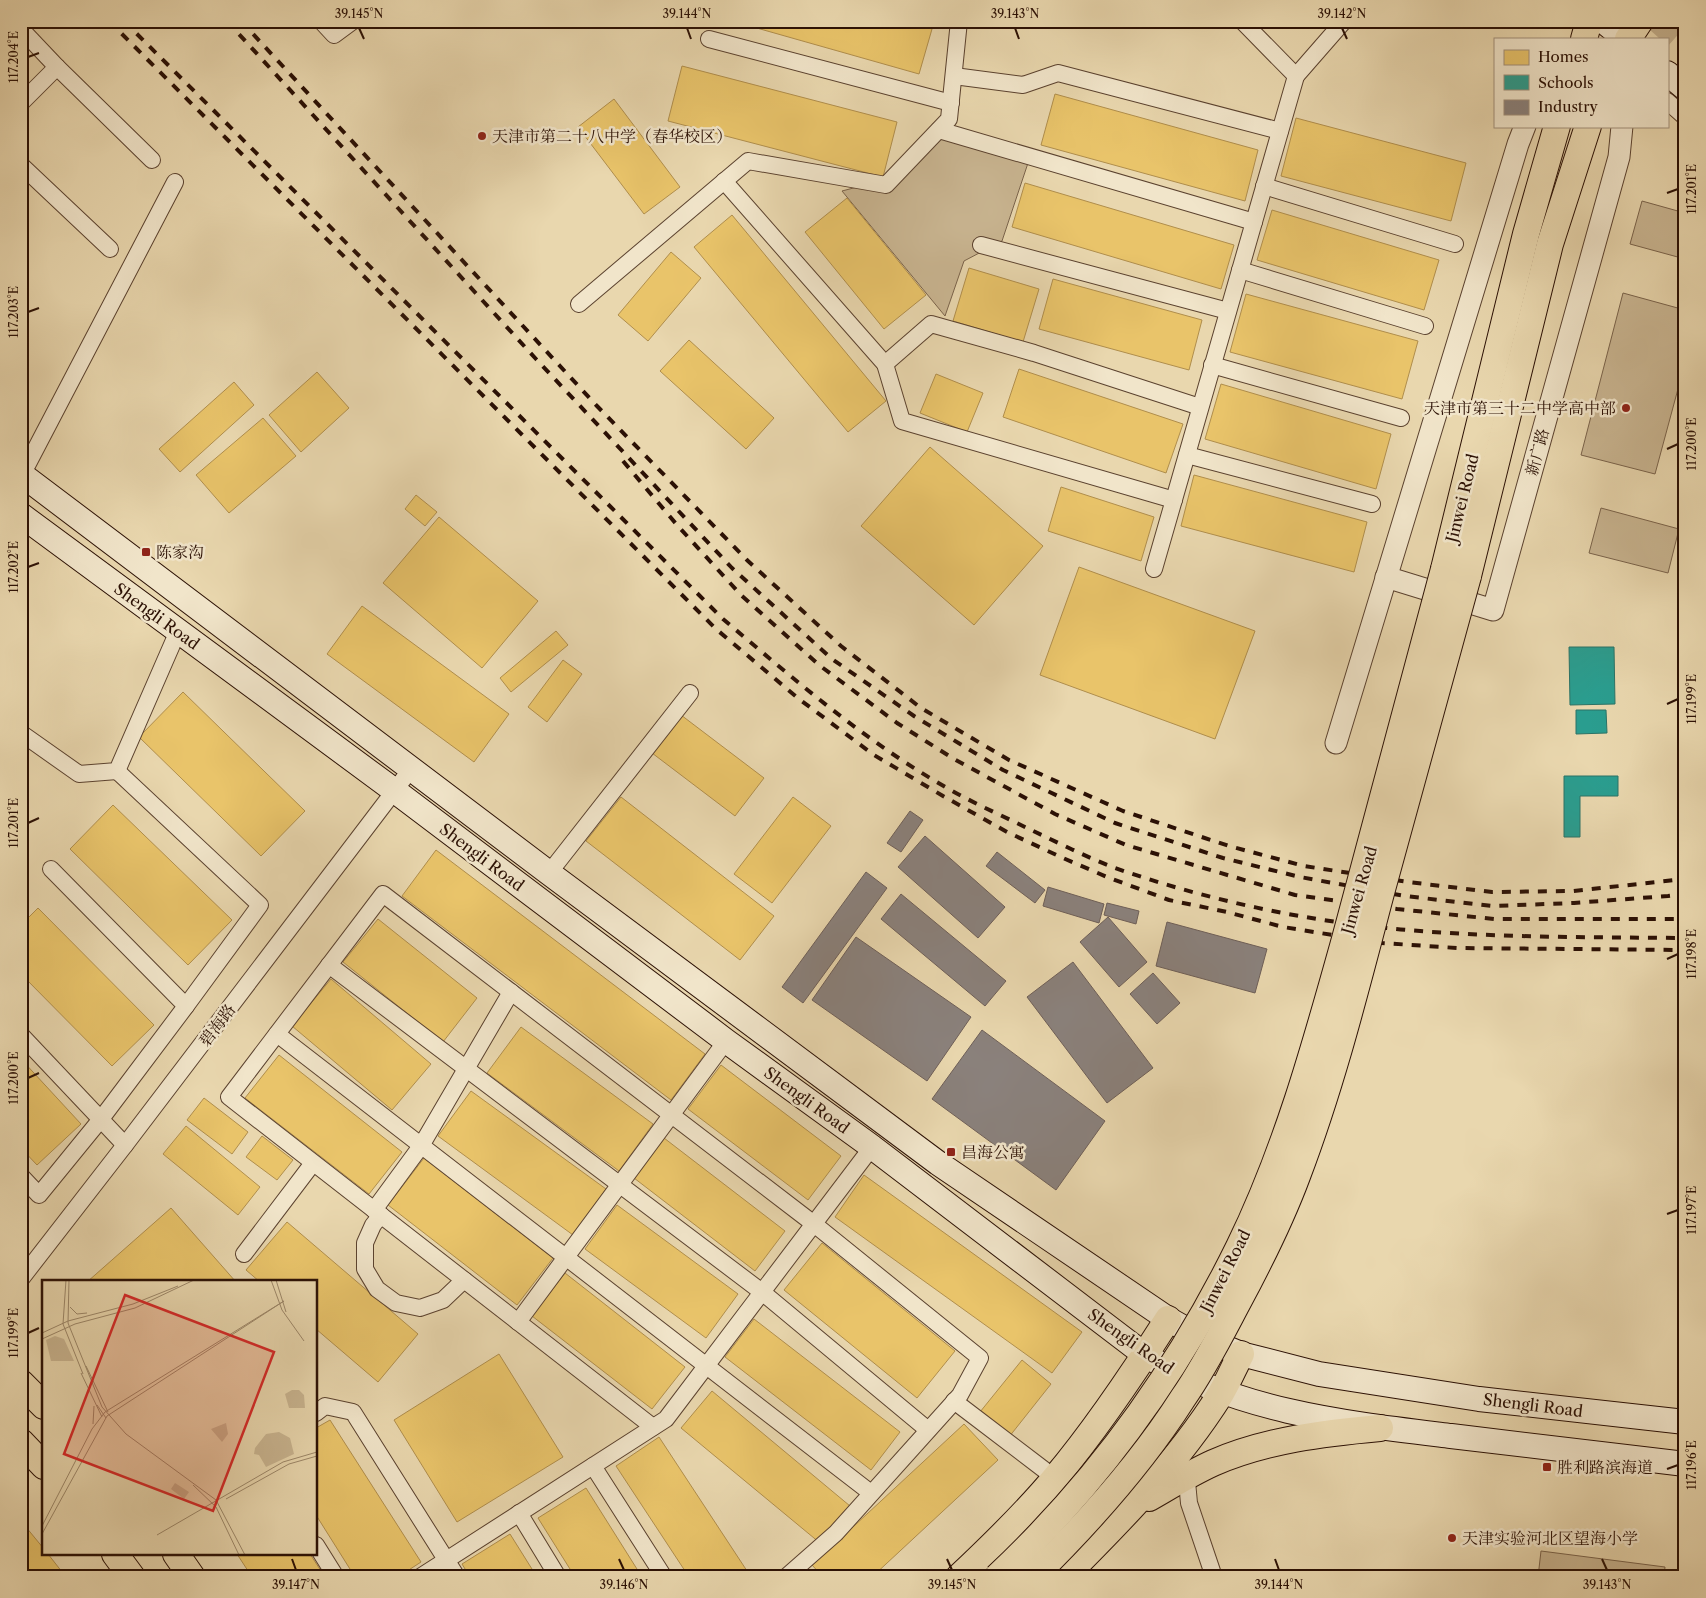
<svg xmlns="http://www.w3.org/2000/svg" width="1706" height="1598" font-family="'Libre Caslon Text','Noto Serif SC',serif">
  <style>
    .green { fill: #c9b591; stroke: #7a634b }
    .homes { fill: #e9c46a; stroke: #b08e4c }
    .schools { fill: #2a9d8f; stroke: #2b7366 }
    .industry { fill: #8a817c; stroke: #6e5f58 }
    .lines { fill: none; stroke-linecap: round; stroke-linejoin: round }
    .secondary-tunnel { stroke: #c3af8c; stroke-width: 24; stroke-dasharray: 24 12; stroke-linecap: butt }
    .minor-casing { stroke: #5b422f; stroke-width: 18 }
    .tertiary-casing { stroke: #5b422f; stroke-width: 23 }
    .secondary-casing { stroke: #2c1105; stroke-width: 26 }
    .primary-casing { stroke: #2c1105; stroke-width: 28 }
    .minor { stroke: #f1e5ca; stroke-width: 16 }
    .tertiary { stroke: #f1e5ca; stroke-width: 21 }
    .secondary { stroke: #f1e5ca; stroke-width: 24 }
    .primary { stroke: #e9d7ae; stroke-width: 26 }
    .rail { stroke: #2c1105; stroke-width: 4; stroke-dasharray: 9 9; stroke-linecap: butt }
    .primary-bridge-casing { stroke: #2c1105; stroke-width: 28; stroke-linecap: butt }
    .primary-bridge { stroke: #e9d7ae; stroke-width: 26 }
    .ticks { fill: none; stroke: #2c1105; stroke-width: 2 }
    .poi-dot { fill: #8f2418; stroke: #f1e5ca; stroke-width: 2 }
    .labels { text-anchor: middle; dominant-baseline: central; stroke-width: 5; stroke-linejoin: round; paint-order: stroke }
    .poi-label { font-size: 16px; fill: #2c1105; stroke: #f1e5ca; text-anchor: start }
    .street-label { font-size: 16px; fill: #2c1105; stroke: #f1e5ca }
    .inset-road { fill: none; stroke: #9d886a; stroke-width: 1 }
    .view { fill: #d62828; fill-opacity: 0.15; stroke: #d62828; stroke-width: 2.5 }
    .inset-edge { fill: none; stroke: #2c1105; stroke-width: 2.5 }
    .neatline { fill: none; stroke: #2c1105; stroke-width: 2 }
    .ticks-label { font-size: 12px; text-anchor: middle; fill: #2c1105 }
  </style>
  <rect width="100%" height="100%" fill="#e9d7ae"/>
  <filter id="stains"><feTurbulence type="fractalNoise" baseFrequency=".004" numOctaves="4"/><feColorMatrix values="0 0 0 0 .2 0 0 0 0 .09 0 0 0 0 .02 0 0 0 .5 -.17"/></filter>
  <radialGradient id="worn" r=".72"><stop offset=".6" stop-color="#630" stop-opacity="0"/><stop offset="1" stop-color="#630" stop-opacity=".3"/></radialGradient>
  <g class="green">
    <path d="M939 134 1029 160 1002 241 964 261 945 316 842 191 895 177Z"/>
    <path d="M1642 201 1685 213V259L1630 244Z"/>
    <path d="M1623 293 1685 310V363L1655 474 1581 455Z"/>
    <path d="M1601 508 1679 529 1668 573 1589 553Z"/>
    <path d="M1541 1551 1665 1567 1664 1577H1538Z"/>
  </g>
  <g class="homes">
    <path d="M732 21H906L932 29 919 74Z"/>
    <path d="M682 66 897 122 883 177 668 121Z"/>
    <path d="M1055 94 1258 150 1245 201 1041 145Z"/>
    <path d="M614 99 680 187 644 214 578 127Z"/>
    <path d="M1296 118 1466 163 1451 221 1281 176Z"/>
    <path d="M1025 183 1234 245 1221 289 1012 227Z"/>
    <path d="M847 198 926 295 884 329 805 232Z"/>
    <path d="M1272 210 1439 260 1424 310 1257 260Z"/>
    <path d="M732 215 886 401 848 432 694 247Z"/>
    <path d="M671 252 701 278 648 341 618 315Z"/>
    <path d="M969 268 1039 289 1023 342 953 321Z"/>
    <path d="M1053 279 1202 320 1189 370 1039 329Z"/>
    <path d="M1246 294 1418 341 1402 399 1230 352Z"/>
    <path d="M689 340 774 418 746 449 660 371Z"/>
    <path d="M1019 369 1183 424 1166 473 1003 417Z"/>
    <path d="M317 372 349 408 301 452 269 415Z"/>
    <path d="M936 374 983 393 967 432 920 413Z"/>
    <path d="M234 382 254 405 180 472 159 449Z"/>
    <path d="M1221 384 1391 434 1376 489 1205 439Z"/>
    <path d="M263 418 296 456 229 513 196 475Z"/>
    <path d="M930 447 1043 546 974 625 861 526Z"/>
    <path d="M1194 475 1367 522 1354 572 1181 526Z"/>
    <path d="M1061 487 1154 517 1141 561 1048 531Z"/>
    <path d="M416 495 437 512 425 526 405 509Z"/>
    <path d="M439 517 538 601 482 668 383 583Z"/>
    <path d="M1079 567 1255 631 1215 739 1040 675Z"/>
    <path d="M362 606 509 714 474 762 327 654Z"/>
    <path d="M556 631 568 645 511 692 500 678Z"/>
    <path d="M563 660 582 674 547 722 528 707Z"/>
    <path d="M183 692 305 811 261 856 139 737Z"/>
    <path d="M681 715 764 778 735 816 652 753Z"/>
    <path d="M621 797 774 916 740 960 586 841Z"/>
    <path d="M793 797 831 826 772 903 734 874Z"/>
    <path d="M113 805 232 920 188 965 70 849Z"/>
    <path d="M436 850 705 1054 671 1100 402 896Z"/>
    <path d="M38 908 154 1025 112 1066 21 974V925Z"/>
    <path d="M378 919 477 998 443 1042 343 962Z"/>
    <path d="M331 979 431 1064 392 1110 292 1026Z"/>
    <path d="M521 1027 653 1124 619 1171 487 1073Z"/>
    <path d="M279 1055 402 1152 369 1194 245 1098Z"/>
    <path d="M21 1059 81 1124 37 1165 21 1148Z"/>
    <path d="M721 1065 841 1156 808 1200 688 1109Z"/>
    <path d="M471 1091 606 1189 573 1235 438 1136Z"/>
    <path d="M204 1098 248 1132 232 1154 187 1120Z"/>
    <path d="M186 1126 260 1187 238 1215 163 1154Z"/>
    <path d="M262 1136 293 1160 277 1180 246 1157Z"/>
    <path d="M664 1138 785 1231 755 1271 634 1178Z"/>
    <path d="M424 1158 553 1258 517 1305 388 1205Z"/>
    <path d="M864 1175 1082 1332 1052 1373 835 1217Z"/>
    <path d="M617 1205 738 1294 706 1338 585 1249Z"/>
    <path d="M171 1208 236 1282H87Z"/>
    <path d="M287 1222 418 1334 378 1382 316 1329V1282H260L246 1270Z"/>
    <path d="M822 1243 955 1351 917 1398 784 1290Z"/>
    <path d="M565 1273 685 1367 652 1409 532 1316Z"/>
    <path d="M754 1319 900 1432 871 1470 725 1357Z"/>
    <path d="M499 1354 563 1457 457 1522 394 1420Z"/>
    <path d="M1022 1360 1051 1384 1009 1437 980 1412Z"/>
    <path d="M712 1391 850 1506 820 1543 681 1428Z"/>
    <path d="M330 1420 421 1562 398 1577H355L316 1515V1428Z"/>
    <path d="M964 1424 998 1460 872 1577H823L812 1565Z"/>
    <path d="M659 1437 751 1577H689L616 1466Z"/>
    <path d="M586 1488 642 1577H575L538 1518Z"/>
    <path d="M21 1521 44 1549V1554H48L66 1577H21Z"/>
    <path d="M510 1534 537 1577H470L462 1564Z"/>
    <path d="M237 1554H310L325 1577H252Z"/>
  </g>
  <g class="schools">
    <path d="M1569 647H1614L1615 704 1570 705Z"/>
    <path d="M1576 710H1606L1607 733 1576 734Z"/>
    <path d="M1564 776H1618V796H1580V837H1564Z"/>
  </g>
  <g class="industry">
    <path d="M910 811 923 820 901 852 887 843Z"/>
    <path d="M925 836 1005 907 978 938 898 867Z"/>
    <path d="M997 852 1045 890 1035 903 986 866Z"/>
    <path d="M866 872 887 888 803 1003 782 987Z"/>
    <path d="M1048 887 1104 904 1099 923 1043 906Z"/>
    <path d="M901 894 1006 981 985 1006 881 919Z"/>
    <path d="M1107 903 1139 911 1136 924 1104 915Z"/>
    <path d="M1108 917 1147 962 1119 987 1080 942Z"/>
    <path d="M1167 922 1267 949 1255 993 1156 966Z"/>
    <path d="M856 937 971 1017 927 1081 812 1000Z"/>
    <path d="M1073 962 1153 1068 1107 1103 1027 997Z"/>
    <path d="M1153 973 1180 1003 1157 1024 1130 994Z"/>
    <path d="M982 1030 1105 1121 1056 1190 932 1099Z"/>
  </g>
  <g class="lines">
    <path class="secondary-tunnel" d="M1658 21 1685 45"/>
    <defs>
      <g id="minor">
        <path d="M321 21 334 35 353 21"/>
        <path d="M21 29 57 67"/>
        <path d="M709 39 951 103"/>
        <path d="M954 76 1023 85 1058 73 1280 131"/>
        <path d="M1296 76 1344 21"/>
        <path d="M1667 101 1685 117"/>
        <path d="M21 103 57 67 152 160"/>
        <path d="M939 130 1254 222"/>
        <path d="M21 165 110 249"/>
        <path d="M724 181 885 364 902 421 1174 500"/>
        <path d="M1264 186 1455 244"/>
        <path d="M981 245 1228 311"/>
        <path d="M1240 270 1425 326"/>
        <path d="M579 304 748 161 886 185 949 119 959 21"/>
        <path d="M885 364 931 324 1034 353 1200 407"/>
        <path d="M1212 365 1401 418"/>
        <path d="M1187 455 1372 504"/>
        <path d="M22 475 175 182"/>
        <path d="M1154 569 1296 76 1242 21"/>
        <path d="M21 733 79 774 117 771 178 631"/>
        <path d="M117 771 260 905 186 1006"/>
        <path d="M549 873 690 693"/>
        <path d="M329 965 762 1292 928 1430"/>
        <path d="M277 1034 871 1493"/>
        <path d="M21 1035 125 1145"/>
        <path d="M21 1176 39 1195 101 1119 186 1006 51 869"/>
        <path d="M374 1210 421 1146 511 992"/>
        <path d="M381 1215 373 1225 365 1243V1269L377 1289 396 1303 420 1308 443 1300 464 1280"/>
        <path d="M244 1254 313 1163"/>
        <path d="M21 1279 125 1145 411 769"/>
        <path d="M518 1322 726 1041"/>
        <path d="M954 1401 1055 1478"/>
        <path d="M316 1413 325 1406 353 1412 457 1577"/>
        <path d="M653 1427 229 1097 383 894 814 1224 980 1358 960 1395 836 1533 786 1577"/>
        <path d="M593 1466 664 1577"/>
        <path d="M1186 1471 1189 1503 1214 1577"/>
        <path d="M519 1513 558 1577"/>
        <path d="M316 1545 336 1577"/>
        <path d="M420 1577 666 1419 872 1147"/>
      </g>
      <g id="tertiary">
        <path d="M1386 577 1493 610 1619 157 1622 126"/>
        <path d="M1336 743 1518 144 1525 126"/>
      </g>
      <g id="secondary">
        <path d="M1603 21 1625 39"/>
        <path d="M1667 73 1685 88"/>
        <path d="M21 474 549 873 938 1163 1168 1319 1200 1337 1241 1354 1319 1374 1479 1399 1685 1422"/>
        <path d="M21 515 395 791 726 1041 872 1147 1145 1355C1239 1412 1344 1423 1451 1436 1529 1446 1607 1455 1685 1464"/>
      </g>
      <g id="primary">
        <path d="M1584 39 1589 21"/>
        <path d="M1628 39 1640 21"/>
        <path d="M1444 569 1526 234 1557 126"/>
        <path d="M1468 576 1550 244 1588 126"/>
        <path d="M21 1383 44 1406"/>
        <path d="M21 1442 44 1466"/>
        <path d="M1149 1498C1170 1486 1191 1473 1213 1463 1266 1440 1324 1433 1380 1428"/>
        <path d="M115 1554 132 1577"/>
        <path d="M176 1554 192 1577"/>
        <path d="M959 1577C993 1545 1026 1513 1055 1478 1097 1428 1133 1374 1168 1319"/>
        <path d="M1064 1577C1121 1520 1177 1463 1220 1395 1228 1382 1234 1367 1241 1354"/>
      </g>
    </defs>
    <use href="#minor" class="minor-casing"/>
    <use href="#tertiary" class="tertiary-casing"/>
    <use href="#secondary" class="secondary-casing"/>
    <use href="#primary" class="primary-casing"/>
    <use href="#minor" class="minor"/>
    <use href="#tertiary" class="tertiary"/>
    <use href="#secondary" class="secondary"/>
    <use href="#primary" class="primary"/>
    <g class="rail">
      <path d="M109 21 716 629 799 699 874 755 943 796 1007 832 1063 858 1107 877 1169 900 1227 912 1283 927 1382 943 1457 948 1685 950"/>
      <path d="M124 21 723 619C795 680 867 743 949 789 975 804 1003 816 1029 829 1057 842 1086 857 1115 868 1201 898 1295 919 1386 928 1485 938 1585 937 1685 938"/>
      <path d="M227 21 536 359 732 568 832 659 914 716 1003 770 1115 823 1223 858 1300 877 1405 896 1492 906 1574 903 1668 896 1685 894"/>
      <path d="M241 21 596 405 748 561 841 646 921 708 1009 760 1123 811 1229 846 1304 866 1408 882 1492 892 1573 891 1685 879"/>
      <path d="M623 461 677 525 741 595 819 665 897 723 954 759 1055 814 1126 845 1295 895 1397 909 1494 919H1685"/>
    </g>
    <defs>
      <g id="primary-bridge">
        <path d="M997 1577C1097 1483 1178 1371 1239 1247 1287 1149 1316 1043 1345 939 1379 815 1412 692 1444 569"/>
        <path d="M1033 1577C1089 1522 1141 1464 1183 1398 1204 1368 1221 1334 1238 1302 1260 1261 1281 1219 1297 1176 1332 1084 1356 988 1381 893 1410 787 1439 682 1468 576"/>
      </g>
    </defs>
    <use href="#primary-bridge" class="primary-bridge-casing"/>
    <use href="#primary-bridge" class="primary-bridge"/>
  </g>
  <path class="ticks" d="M359 28 364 39M687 28 691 39M1015 28 1019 39M1342 28 1347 39M28 57 39 53M1667 193 1678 189M28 312 39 308M1667 449 1678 444M28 567 39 563M1667 704 1678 699M28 823 39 818M1667 959 1678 954M28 1078 39 1073M1667 1214 1678 1210M28 1333 39 1328M1667 1469 1678 1465M292 1559 296 1570M619 1559 624 1570M947 1559 952 1570M1275 1559 1279 1570M1602 1559 1607 1570"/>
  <g class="poi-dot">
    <circle cx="482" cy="136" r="5"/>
    <circle cx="1626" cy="408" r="5"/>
    <rect x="141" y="547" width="10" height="10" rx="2.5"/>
    <rect x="946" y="1147" width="10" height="10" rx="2.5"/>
    <rect x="1542" y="1462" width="10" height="10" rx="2.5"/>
    <circle cx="1452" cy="1538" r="5"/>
  </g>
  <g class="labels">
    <g class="poi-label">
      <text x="492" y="136">天津市第二十八中学（春华校区）</text>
      <text x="1616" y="408" text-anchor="end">天津市第三十二中学高中部</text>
      <text x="156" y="552">陈家沟</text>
      <text x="961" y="1152">昌海公寓</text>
      <text x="1557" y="1467">胜利路滨海道</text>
      <text x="1462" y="1538">天津实验河北区望海小学</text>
    </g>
    <g class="street-label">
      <text transform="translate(1537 452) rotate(-75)">新广路</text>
      <text transform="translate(1462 498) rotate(-76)">Jinwei Road</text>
      <text transform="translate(157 616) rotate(36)">Shengli Road</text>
      <text transform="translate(482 857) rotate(37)">Shengli Road</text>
      <text transform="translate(1359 890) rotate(-74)">Jinwei Road</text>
      <text transform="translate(217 1025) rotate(-53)">碧海路</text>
      <text transform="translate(807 1100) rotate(36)">Shengli Road</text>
      <text transform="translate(1225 1271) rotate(-63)">Jinwei Road</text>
      <text transform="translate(1131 1341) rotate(35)">Shengli Road</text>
      <text transform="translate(1533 1405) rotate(7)">Shengli Road</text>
    </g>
  </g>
  <g transform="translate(42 1280)">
    <rect width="275" height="275" fill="#e9d7ae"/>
    <path d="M13 56 22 59 32 81H9L4 60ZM250 110H257L262 115 263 128H247L243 114ZM184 143 186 154 180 162 169 149ZM237 152 248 158 252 174 224 187 217 175 212 174 213 168 224 154ZM133 203 147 212 142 219 129 209Z" fill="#c9b591"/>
    <path class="inset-road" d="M24 0 21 44 41 94M27 0 26 43 60 127 84 154 174 220 203 275M229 0 240 30 262 61M234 0 244 32M28 27 35 34 45 33M0 53 26 41 91 24 136 6M0 59 33 44 93 28 152 0M44 86 66 132M39 93 60 137M55 125 64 138M51 144 52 126M151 205 174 227 197 275M184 219 247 184 275 176M0 246 50 149 63 132 242 21M0 254 65 136 242 21M115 255 241 182 275 172"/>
    <path class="view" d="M83 15 232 72 171 231 22 174Z"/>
    <rect width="275" height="275" class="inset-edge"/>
  </g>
  <rect width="1706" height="1598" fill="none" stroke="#e9d7ae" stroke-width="55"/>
  <rect x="1494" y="38" width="175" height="90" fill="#f1e5ca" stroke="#a2907b"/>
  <rect x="1504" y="50" width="25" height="15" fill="#e9c46a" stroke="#a2907b"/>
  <text x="1538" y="62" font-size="15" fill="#2c1105">Homes</text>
  <rect x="1504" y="75" width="25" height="15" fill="#2a9d8f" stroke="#a2907b"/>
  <text x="1538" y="88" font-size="15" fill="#2c1105">Schools</text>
  <rect x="1504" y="100" width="25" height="15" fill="#8a817c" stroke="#a2907b"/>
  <text x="1538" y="112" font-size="15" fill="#2c1105">Industry</text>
  <rect x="28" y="28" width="1650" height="1542" class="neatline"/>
  <g class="ticks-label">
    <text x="359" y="18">39.145°N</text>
    <text x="687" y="18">39.144°N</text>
    <text x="1015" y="18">39.143°N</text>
    <text x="1342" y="18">39.142°N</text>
    <text transform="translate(14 57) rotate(-90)" y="4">117.204°E</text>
    <text transform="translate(1692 189) rotate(-90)" y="4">117.201°E</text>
    <text transform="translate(14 312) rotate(-90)" y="4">117.203°E</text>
    <text transform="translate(1692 444) rotate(-90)" y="4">117.200°E</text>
    <text transform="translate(14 567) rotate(-90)" y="4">117.202°E</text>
    <text transform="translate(1692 699) rotate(-90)" y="4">117.199°E</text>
    <text transform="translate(14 823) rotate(-90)" y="4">117.201°E</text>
    <text transform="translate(1692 954) rotate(-90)" y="4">117.198°E</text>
    <text transform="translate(14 1078) rotate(-90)" y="4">117.200°E</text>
    <text transform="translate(1692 1210) rotate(-90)" y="4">117.197°E</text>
    <text transform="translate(14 1333) rotate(-90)" y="4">117.199°E</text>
    <text transform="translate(1692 1465) rotate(-90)" y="4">117.196°E</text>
    <text x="296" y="1589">39.147°N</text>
    <text x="624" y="1589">39.146°N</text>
    <text x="952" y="1589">39.145°N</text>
    <text x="1279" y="1589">39.144°N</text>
    <text x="1607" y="1589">39.143°N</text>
  </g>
  <rect width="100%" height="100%" filter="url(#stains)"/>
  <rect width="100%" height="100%" fill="url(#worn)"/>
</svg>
